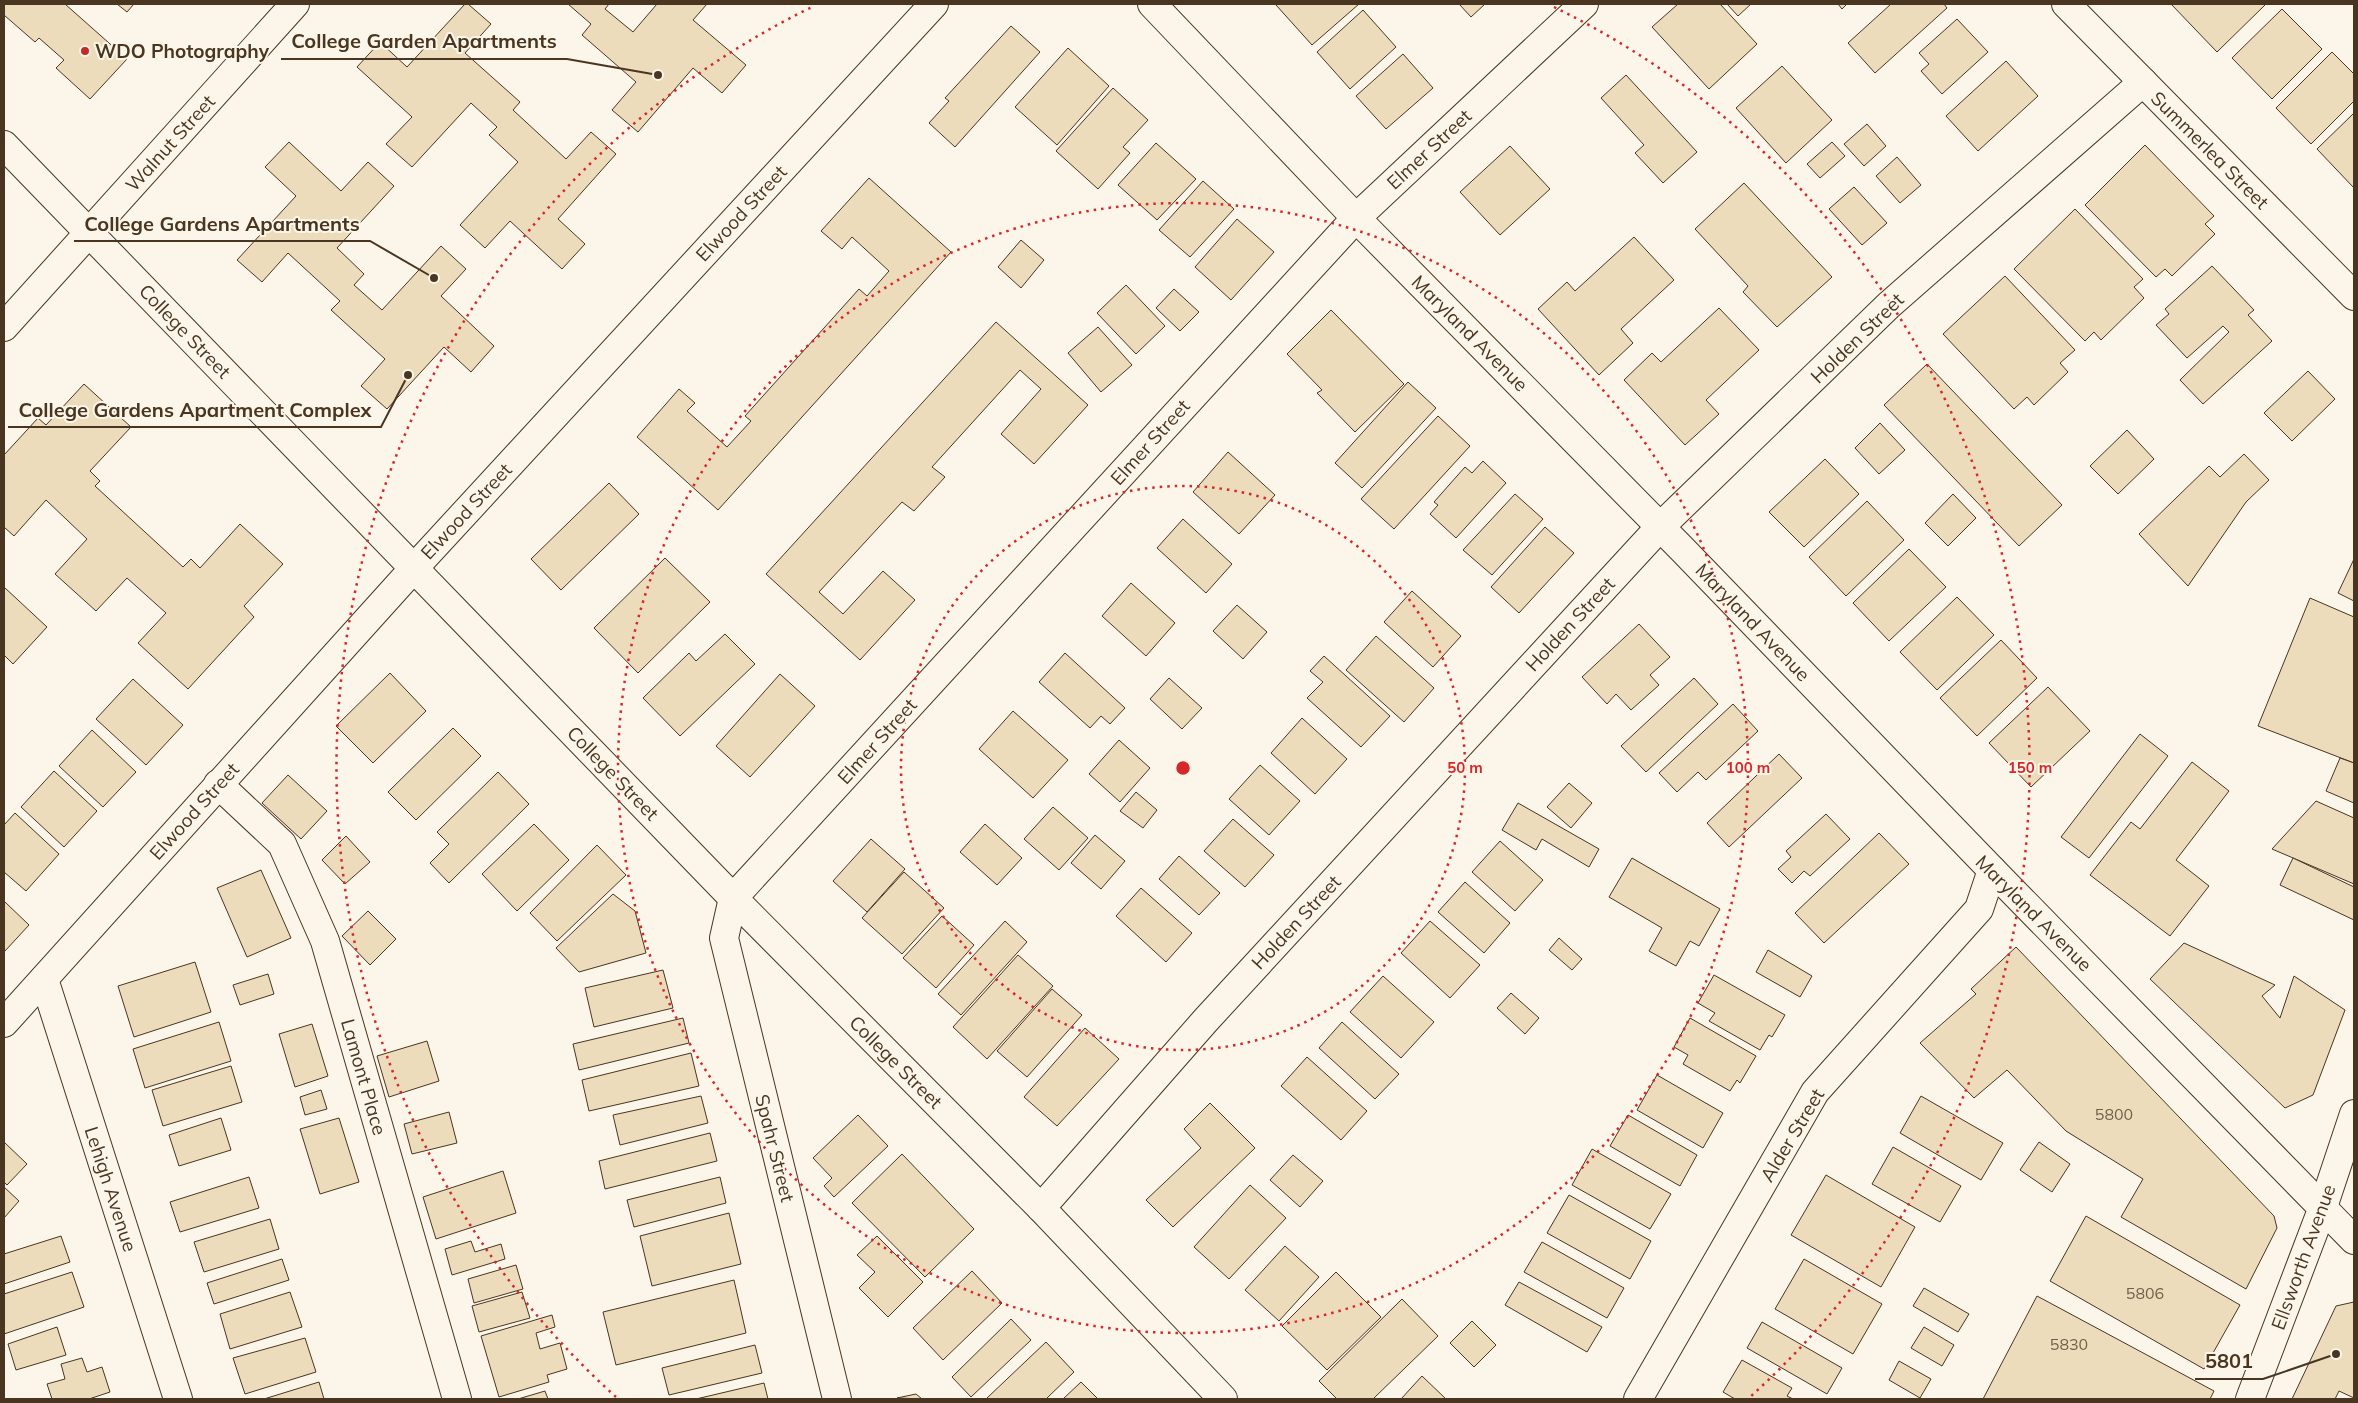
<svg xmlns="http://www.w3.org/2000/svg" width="2358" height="1403" font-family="Mulish,sans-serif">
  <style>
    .building { fill: #ecdcbc; stroke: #4a3520 }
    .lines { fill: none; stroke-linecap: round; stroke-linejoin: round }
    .minor-casing { stroke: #4a3520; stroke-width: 30 }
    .minor { stroke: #fbf6e9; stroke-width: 28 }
    .ring { fill: none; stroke: #d62828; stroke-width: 2.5; stroke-dasharray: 2.5 5 }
    .poi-dot { fill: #c62828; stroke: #fbf6e9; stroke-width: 2 }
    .labels { text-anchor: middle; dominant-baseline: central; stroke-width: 4; stroke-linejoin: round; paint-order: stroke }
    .number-label { font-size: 16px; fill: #725f47 }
    .poi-label { font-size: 19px; font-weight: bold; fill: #4a3520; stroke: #fbf6e9; text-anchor: start }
    .street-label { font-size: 19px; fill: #4a3520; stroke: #fbf6e9 }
    .centre { fill: #d62828; stroke: #fbf6e9; stroke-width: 2.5 }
    .ring-label { font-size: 15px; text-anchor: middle; font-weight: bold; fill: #d62828; stroke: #fbf6e9; stroke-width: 4; stroke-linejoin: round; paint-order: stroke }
    .leader { fill: none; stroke: #4a3520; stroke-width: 2 }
    .callout-dot { fill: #4a3520; stroke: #fbf6e9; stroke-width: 2 }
    .callout-label { font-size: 20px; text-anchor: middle; font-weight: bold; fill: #4a3520; stroke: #fbf6e9; stroke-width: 4; stroke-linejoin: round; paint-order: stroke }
  </style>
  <rect width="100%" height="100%" fill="#fbf6e9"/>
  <g class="building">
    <path d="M4 4H65L127 59 90 99 56 68 64 60 39 38 35 42 4 15Z"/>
    <path d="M117 4H134L127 12Z"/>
    <path d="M465 4H468L491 24 465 53 520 102 513 110 566 159 591 132 616 154 558 219 585 244 562 269 510 221 485 248 460 225 518 162 489 135 497 127 471 103 412 167 386 144 412 117 357 67 380 42 407 67Z"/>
    <path d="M568 4H609L605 9 633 32 657 4H707L693 20 746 65 722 93 693 68 638 132 612 110 636 82 582 35 591 24Z"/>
    <path d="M1278 4H1359L1312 45 1276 5Z"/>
    <path d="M1459 4H1485L1471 17Z"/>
    <path d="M1678 4H1720L1757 44 1709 89 1652 27Z"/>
    <path d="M1727 4H1751L1738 16Z"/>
    <path d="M1838 4H1847L1842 9Z"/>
    <path d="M1891 4H1944L1947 8 1875 73 1848 43Z"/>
    <path d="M2171 4H2266L2217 52Z"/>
    <path d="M2282 9 2322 49 2272 99 2232 58Z"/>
    <path d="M1363 10 1396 47 1350 89 1317 52Z"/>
    <path d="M1957 19 1988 52 1942 94 1921 71 1929 64 1919 53Z"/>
    <path d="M1011 26 1040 52 955 147 929 123 949 101 945 98Z"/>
    <path d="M1068 48 1109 86 1057 145 1015 107Z"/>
    <path d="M2332 52 2354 74V101L2311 144 2276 108Z"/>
    <path d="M1403 54 1433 88 1386 129 1356 96Z"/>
    <path d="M2006 61 2038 96 1978 151 1946 116Z"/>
    <path d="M1782 66 1832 120 1786 163 1736 108Z"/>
    <path d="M1626 75 1697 152 1663 183 1635 153 1644 145 1601 98Z"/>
    <path d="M1113 88 1148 120 1123 147 1130 153 1098 189 1056 151Z"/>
    <path d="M2354 113V188L2317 149Z"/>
    <path d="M1867 124 1886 146 1864 166 1844 144Z"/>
    <path d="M289 142 341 191 368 162 394 186 337 248 364 274 354 285 382 310 441 246 466 269 441 296 494 346 471 372 444 347 387 409 361 386 385 359 331 310 340 301 288 253 262 282 237 260 296 196 265 167Z"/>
    <path d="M1832 142 1845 156 1820 178 1807 164Z"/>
    <path d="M1156 143 1196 179 1157 220 1118 185Z"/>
    <path d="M2145 145 2214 216 2205 224 2215 234 2172 276 2165 269 2156 277 2085 205Z"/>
    <path d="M1510 146 1550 189 1500 235 1460 192Z"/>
    <path d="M1897 157 1921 185 1900 203 1876 176Z"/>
    <path d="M869 178 951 252 718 510 637 437 679 389 695 403 687 411 727 447 751 421 745 416 859 289 867 296 889 271 852 237 842 249 821 231Z"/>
    <path d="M1203 181 1234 209 1190 257 1159 230Z"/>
    <path d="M1744 183 1832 277 1777 327 1743 292 1748 286 1695 229Z"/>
    <path d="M1854 187 1887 223 1862 245 1829 209Z"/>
    <path d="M2075 209 2143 279 2134 287 2144 298 2101 340 2094 332 2085 341 2014 269Z"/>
    <path d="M1237 219 1274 252 1231 300 1195 267Z"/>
    <path d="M1634 237 1674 280 1621 329 1633 343 1599 375 1538 309 1567 282 1575 291Z"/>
    <path d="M1021 240 1044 260 1021 288 998 267Z"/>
    <path d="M2212 266 2254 310 2248 315 2272 341 2203 404 2180 380 2229 332 2223 326 2187 358 2156 325 2169 314 2165 309Z"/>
    <path d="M2005 276 2075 350 2060 363 2068 372 2034 405 2027 397 2014 409 1943 334Z"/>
    <path d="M1126 285 1165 326 1136 354 1097 313Z"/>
    <path d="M1174 289 1199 312 1180 331 1156 308Z"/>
    <path d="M1719 308 1759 350 1706 400 1719 414 1685 445 1624 380 1652 353 1661 362Z"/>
    <path d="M1331 310 1404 384 1355 432 1317 393 1322 390 1287 354Z"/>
    <path d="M996 322 1088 405 1034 464 1001 434 1041 389 1020 370 932 467 945 477 914 511 902 502 819 592 843 614 883 571 915 600 860 660 766 574Z"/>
    <path d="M1098 327 1132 365 1101 392 1068 353Z"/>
    <path d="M1927 364 2062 505 2019 546 1884 405Z"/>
    <path d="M2308 371 2335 399 2292 441 2264 413Z"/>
    <path d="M1408 382 1436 408 1362 488 1335 463Z"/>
    <path d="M84 384 131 427 90 471 100 481 95 486 183 567 191 559 200 568 240 524 283 564 244 606 254 617 188 689 138 643 166 613 127 578 96 611 55 574 87 539 46 500 14 536 4 527V455L38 418 46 425Z"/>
    <path d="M1438 416 1470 446 1394 529 1361 499Z"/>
    <path d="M1880 423 1905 450 1879 474 1855 448Z"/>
    <path d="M2127 430 2154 459 2118 494 2090 466Z"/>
    <path d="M1228 452 1275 495 1239 534 1193 492Z"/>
    <path d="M2244 454 2269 480 2246 502 2188 586 2139 534 2209 466 2220 477Z"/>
    <path d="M1825 459 1859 494 1804 547 1769 512Z"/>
    <path d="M1483 461 1506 483 1456 538 1430 514 1438 505 1434 502 1465 467 1472 473Z"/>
    <path d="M609 483 639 514 561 590 531 559Z"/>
    <path d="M1515 494 1543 519 1492 575 1463 550Z"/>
    <path d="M1953 494 1976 518 1948 546 1925 523Z"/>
    <path d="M1867 501 1904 540 1846 596 1809 557Z"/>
    <path d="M1183 519 1232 564 1206 593 1157 548Z"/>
    <path d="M1545 527 1574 553 1519 613 1491 587Z"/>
    <path d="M1909 549 1946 587 1889 641 1853 603Z"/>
    <path d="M665 558 710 602 638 673 594 628Z"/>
    <path d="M2354 559V601L2338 593Z"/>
    <path d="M1131 583 1175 623 1146 656 1102 616Z"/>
    <path d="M4 587 47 627 13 664 4 655Z"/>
    <path d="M1412 591 1461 636 1433 667 1384 622Z"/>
    <path d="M1957 597 1994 635 1937 690 1900 652Z"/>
    <path d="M2310 598 2354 617V763L2258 726Z"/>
    <path d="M1237 605 1267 632 1243 659 1213 631Z"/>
    <path d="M1639 624 1670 657 1650 675 1659 685 1631 710 1616 694 1607 704 1582 677Z"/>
    <path d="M725 634 755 664 680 736 643 698 689 653 696 661Z"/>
    <path d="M1376 636 1434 688 1404 722 1346 670Z"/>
    <path d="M2001 640 2037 678 1977 736 1940 698Z"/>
    <path d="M1065 653 1125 708 1110 724 1101 716 1090 728 1039 682Z"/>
    <path d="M1324 656 1390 716 1361 747 1307 698 1323 682 1310 671Z"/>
    <path d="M390 673 426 711 373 763 336 726Z"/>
    <path d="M780 674 815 706 750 777 716 746Z"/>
    <path d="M1169 678 1202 708 1182 729 1150 699Z"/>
    <path d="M1694 678 1718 704 1646 772 1621 746Z"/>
    <path d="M133 679 183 725 146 765 96 719Z"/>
    <path d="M2048 687 2090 731 2031 787 1989 743Z"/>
    <path d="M1733 704 1758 731 1706 780 1698 772 1677 792 1659 773Z"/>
    <path d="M1013 711 1068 760 1033 798 979 749Z"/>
    <path d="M1302 718 1347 759 1315 794 1271 753Z"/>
    <path d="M453 728 481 756 416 820 388 792Z"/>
    <path d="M92 730 136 772 103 807 59 766Z"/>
    <path d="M2140 734 2168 756 2089 858 2061 837Z"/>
    <path d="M1119 740 1150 768 1120 802 1089 774Z"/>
    <path d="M1779 754 1802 778 1729 847 1707 823Z"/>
    <path d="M2340 758 2354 763V803L2326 791Z"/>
    <path d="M2192 762 2229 791 2176 860 2209 886 2170 936 2090 875 2131 822 2140 829Z"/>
    <path d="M1260 765 1300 801 1269 835 1229 799Z"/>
    <path d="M54 771 97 811 64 847 21 807Z"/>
    <path d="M498 772 529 804 449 883 430 863 449 844 437 832Z"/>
    <path d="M288 775 327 811 301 839 262 803Z"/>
    <path d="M1569 783 1592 803 1571 828 1547 807Z"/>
    <path d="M1136 792 1157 810 1143 828 1120 811Z"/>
    <path d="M2316 801 2354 818V884L2272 849Z"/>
    <path d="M1518 803 1599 849 1589 867 1542 839 1536 850 1502 830Z"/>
    <path d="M1053 807 1088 838 1059 870 1024 839Z"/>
    <path d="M15 813 59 854 26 891 4 872V825Z"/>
    <path d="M1826 814 1850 839 1810 876 1804 871 1792 883 1778 869 1791 857 1786 851Z"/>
    <path d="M1233 819 1274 855 1245 887 1204 851Z"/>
    <path d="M534 824 569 860 517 911 482 874Z"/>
    <path d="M985 824 1022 858 997 885 960 852Z"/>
    <path d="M1879 833 1909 864 1824 943 1795 913Z"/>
    <path d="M1095 835 1125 861 1101 889 1071 863Z"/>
    <path d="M346 836 370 862 345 884 322 860Z"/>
    <path d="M871 839 905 869 867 912 833 881Z"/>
    <path d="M1500 841 1543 880 1515 911 1472 872Z"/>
    <path d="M597 845 626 875 557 941 530 913Z"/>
    <path d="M1179 856 1220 893 1199 915 1159 879Z"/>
    <path d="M1632 858 1720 909 1699 946 1690 941 1676 966 1649 951 1662 928 1609 897Z"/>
    <path d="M2293 858 2354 887V920L2280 885Z"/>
    <path d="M261 870 291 938 247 957 217 888Z"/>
    <path d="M904 872 944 908 902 954 862 918Z"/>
    <path d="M1465 882 1510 923 1484 953 1438 912Z"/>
    <path d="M1141 888 1192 933 1166 962 1116 916Z"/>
    <path d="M613 894 635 911 646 953 579 972 556 948Z"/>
    <path d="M4 901 29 925 5 951 4 950Z"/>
    <path d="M368 911 396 939 370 965 342 936Z"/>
    <path d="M942 916 974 945 936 988 903 958Z"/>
    <path d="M1005 921 1027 942 961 1015 938 994Z"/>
    <path d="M1430 921 1480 965 1450 998 1401 953Z"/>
    <path d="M1559 938 1582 959 1572 970 1549 950Z"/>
    <path d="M2184 943 2275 985 2262 996 2280 1018 2294 976 2345 1010 2313 1095 2285 1108 2150 979Z"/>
    <path d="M2016 947 2274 1216 2277 1228 2246 1289 2121 1217 2143 1179 2066 1131 2007 1070 1974 1098 1920 1043 1976 994 1971 989Z"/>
    <path d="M1768 950 1812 976 1800 997 1756 972Z"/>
    <path d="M1018 955 1053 986 987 1059 953 1027Z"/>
    <path d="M195 962 211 1012 134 1037 118 986Z"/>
    <path d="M663 970 673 1008 594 1027 585 988Z"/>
    <path d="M268 974 274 994 240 1005 233 985Z"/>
    <path d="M1714 975 1785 1015 1772 1037 1769 1035 1760 1050 1709 1021 1715 1013 1698 1003Z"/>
    <path d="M1383 976 1434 1022 1401 1058 1350 1012Z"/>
    <path d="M1052 989 1082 1015 1027 1077 997 1051Z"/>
    <path d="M1511 993 1539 1018 1525 1034 1497 1008Z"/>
    <path d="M683 1018 689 1043 579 1070 573 1044Z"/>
    <path d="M1690 1018 1756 1056 1740 1083 1737 1080 1730 1091 1683 1064 1688 1055 1674 1047Z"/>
    <path d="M219 1022 231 1061 145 1088 133 1049Z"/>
    <path d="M1342 1022 1399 1074 1375 1099 1319 1048Z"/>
    <path d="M312 1024 328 1076 295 1087 279 1034Z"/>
    <path d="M1085 1028 1119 1059 1057 1126 1024 1097Z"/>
    <path d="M427 1041 439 1081 389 1097 377 1056Z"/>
    <path d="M691 1053 699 1086 589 1111 582 1080Z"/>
    <path d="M1307 1057 1367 1111 1341 1140 1281 1086Z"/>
    <path d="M231 1066 242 1102 163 1126 152 1090Z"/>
    <path d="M1657 1075 1723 1113 1703 1148 1637 1110Z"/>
    <path d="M321 1090 327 1109 305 1115 300 1097Z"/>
    <path d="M701 1096 708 1123 620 1145 613 1115Z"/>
    <path d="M1921 1096 2003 1143 1981 1180 1900 1133Z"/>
    <path d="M1210 1103 1255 1148 1173 1227 1146 1200 1201 1148 1184 1129Z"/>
    <path d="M449 1112 457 1143 412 1154 404 1124Z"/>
    <path d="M858 1115 888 1146 834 1197 824 1186 832 1178 813 1158Z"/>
    <path d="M1628 1115 1697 1155 1680 1186 1610 1146Z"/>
    <path d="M221 1118 231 1150 179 1166 169 1135Z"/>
    <path d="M339 1118 359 1182 320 1194 300 1129Z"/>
    <path d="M710 1133 717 1161 605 1189 599 1161Z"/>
    <path d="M4 1142 27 1164 7 1185 4 1182Z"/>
    <path d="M2039 1142 2070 1164 2052 1192 2020 1170Z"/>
    <path d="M1893 1147 1961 1186 1940 1222 1872 1184Z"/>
    <path d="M1592 1149 1671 1194 1650 1229 1572 1185Z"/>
    <path d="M902 1154 974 1229 925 1277 852 1203Z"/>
    <path d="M1293 1155 1323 1181 1300 1207 1270 1180Z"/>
    <path d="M503 1171 516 1213 436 1239 423 1197Z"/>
    <path d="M1826 1175 1915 1227 1881 1287 1791 1235Z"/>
    <path d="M249 1177 259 1208 180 1232 170 1202Z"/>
    <path d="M720 1177 726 1203 634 1227 627 1200Z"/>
    <path d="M1250 1185 1286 1218 1229 1279 1194 1247Z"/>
    <path d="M4 1187 19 1201 4 1218Z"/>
    <path d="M1569 1195 1651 1241 1630 1279 1547 1233Z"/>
    <path d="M729 1213 741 1264 652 1286 640 1236Z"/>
    <path d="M2086 1216 2240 1305 2204 1369 2050 1281Z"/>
    <path d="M270 1219 279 1249 204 1272 194 1242Z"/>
    <path d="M61 1236 70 1262 4 1284V1254Z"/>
    <path d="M877 1236 923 1282 888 1317 859 1288 875 1272 857 1255Z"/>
    <path d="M471 1241 475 1252 501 1244 505 1259 452 1275 445 1249Z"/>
    <path d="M1542 1242 1624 1288 1607 1318 1524 1272Z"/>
    <path d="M1285 1246 1319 1277 1279 1321 1245 1290Z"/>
    <path d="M282 1259 289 1280 214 1304 207 1283Z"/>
    <path d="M1804 1259 1882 1304 1853 1354 1775 1309Z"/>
    <path d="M516 1265 523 1289 474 1303 468 1279Z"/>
    <path d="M972 1271 1002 1303 943 1360 913 1328Z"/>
    <path d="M72 1272 84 1307 4 1334V1294Z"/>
    <path d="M1336 1272 1381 1317 1327 1370 1282 1326Z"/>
    <path d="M734 1280 746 1333 616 1365 603 1312Z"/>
    <path d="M1519 1282 1602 1327 1587 1352 1505 1305Z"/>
    <path d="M1924 1288 1969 1314 1958 1332 1913 1306Z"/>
    <path d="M290 1292 302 1327 230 1349 220 1314Z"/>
    <path d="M522 1292 530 1318 479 1332 472 1306Z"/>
    <path d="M2037 1296 2214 1391 2210 1399H1983Z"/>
    <path d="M1402 1299 1438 1336 1373 1399H1337L1319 1381Z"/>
    <path d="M2354 1302V1398L2339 1391 2335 1399H2292L2336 1306Z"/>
    <path d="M552 1315 555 1327 536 1333 540 1349 560 1343 567 1369 547 1375 549 1382 499 1397 481 1336Z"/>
    <path d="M1011 1319 1031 1340 971 1397 952 1377Z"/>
    <path d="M1472 1321 1496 1345 1474 1367 1450 1343Z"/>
    <path d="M1762 1322 1842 1368 1827 1394 1747 1348Z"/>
    <path d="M57 1327 66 1355 16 1370 8 1344Z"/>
    <path d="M1924 1327 1954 1345 1942 1366 1911 1348Z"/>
    <path d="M305 1338 316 1372 245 1394 233 1358Z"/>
    <path d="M1046 1342 1074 1372 1046 1399H988L987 1398Z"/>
    <path d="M755 1345 762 1373 669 1395 662 1368Z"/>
    <path d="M82 1358 87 1372 102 1367 110 1392 89 1399H52L47 1384 65 1379 61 1364Z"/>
    <path d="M1742 1360 1792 1388 1787 1396 1793 1399H1735L1723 1392Z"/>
    <path d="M1899 1361 1931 1379 1920 1398 1889 1380Z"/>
    <path d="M1422 1376 1446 1399H1401Z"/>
    <path d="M319 1382 324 1399H264Z"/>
    <path d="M1081 1382 1098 1399H1063Z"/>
    <path d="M764 1383 768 1399H696Z"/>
    <path d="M545 1391 548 1399H518Z"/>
    <path d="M916 1394 922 1399 897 1398Z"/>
  </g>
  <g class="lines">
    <defs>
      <g id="minor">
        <path d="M1152 4 1356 218 1683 550 1992 870 2354 1240"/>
        <path d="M2066 4 2354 296"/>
        <path d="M4 145 733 898 1041 1208 1223 1399"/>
        <path d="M4 327 295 4"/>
        <path d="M218 784 282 844 325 941 457 1399"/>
        <path d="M44 979 178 1399"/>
        <path d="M4 1023 415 567 934 4"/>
        <path d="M1041 1208 1205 1021 1660 527 1889 305 2143 82"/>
        <path d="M837 1399 724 938 733 898 1356 218 1584 4"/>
        <path d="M1638 1399 1815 1092 1979 909 1992 870"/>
        <path d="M2250 1399 2323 1207 2354 1114"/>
      </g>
    </defs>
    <use href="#minor" class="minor-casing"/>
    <use href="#minor" class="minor"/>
  </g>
  <g class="ring">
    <circle cx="1183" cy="768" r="282"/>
    <circle cx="1183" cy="768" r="565"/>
    <path d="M616 1397A847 847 0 0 1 812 7M1554 7A847 847 0 0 1 1750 1397"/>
  </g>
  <circle class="poi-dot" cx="85" cy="51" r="5"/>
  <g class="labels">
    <g class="number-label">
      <text x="2114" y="1114">5800</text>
      <text x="2145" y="1293">5806</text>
      <text x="2069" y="1344">5830</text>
    </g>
    <g class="poi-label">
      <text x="95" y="51">WDO Photography</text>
    </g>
    <g class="street-label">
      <text transform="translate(170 143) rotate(-48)">Walnut Street</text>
      <text transform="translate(1429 149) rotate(-43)">Elmer Street</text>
      <text transform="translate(2210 150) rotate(45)">Summerlea Street</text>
      <text transform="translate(741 213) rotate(-47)">Elwood Street</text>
      <text transform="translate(185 331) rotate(46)">College Street</text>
      <text transform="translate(1470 333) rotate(45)">Maryland Avenue</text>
      <text transform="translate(1857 338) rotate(-44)">Holden Street</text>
      <text transform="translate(1150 442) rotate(-48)">Elmer Street</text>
      <text transform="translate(466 511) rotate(-47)">Elwood Street</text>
      <text transform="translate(1753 622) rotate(46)">Maryland Avenue</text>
      <text transform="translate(1570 624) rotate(-47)">Holden Street</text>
      <text transform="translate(877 741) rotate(-48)">Elmer Street</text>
      <text transform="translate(613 773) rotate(46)">College Street</text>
      <text transform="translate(194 811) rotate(-48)">Elwood Street</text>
      <text transform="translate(2034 913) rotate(45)">Maryland Avenue</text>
      <text transform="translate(1296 922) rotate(-47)">Holden Street</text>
      <text transform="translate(896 1062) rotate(45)">College Street</text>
      <text transform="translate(364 1077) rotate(74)">Lamont Place</text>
      <text transform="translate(1792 1135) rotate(-59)">Alder Street</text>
      <text transform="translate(775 1148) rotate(76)">Spahr Street</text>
      <text transform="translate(111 1189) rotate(72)">Lehigh Avenue</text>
      <text transform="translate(2303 1257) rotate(-70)">Ellsworth Avenue</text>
    </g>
  </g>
  <circle cx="1183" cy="768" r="8" class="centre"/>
  <g class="ring-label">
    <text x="1465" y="773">50 m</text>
    <text x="1748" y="773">100 m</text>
    <text x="2030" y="773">150 m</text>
  </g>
  <path class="leader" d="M658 75L567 59H281M434 278L370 241H74M408 375L381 427H8M2336 1354L2263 1379H2195"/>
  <g class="callout-dot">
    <circle cx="658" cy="75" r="5"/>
    <circle cx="434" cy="278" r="5"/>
    <circle cx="408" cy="375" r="5"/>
    <circle cx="2336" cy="1354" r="5"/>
  </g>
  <g class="callout-label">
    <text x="424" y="48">College Garden Apartments</text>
    <text x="222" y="231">College Gardens Apartments</text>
    <text x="195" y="417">College Gardens Apartment Complex</text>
    <text x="2229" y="1368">5801</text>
  </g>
  <rect width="2358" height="1403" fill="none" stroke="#4a3520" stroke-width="10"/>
</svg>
